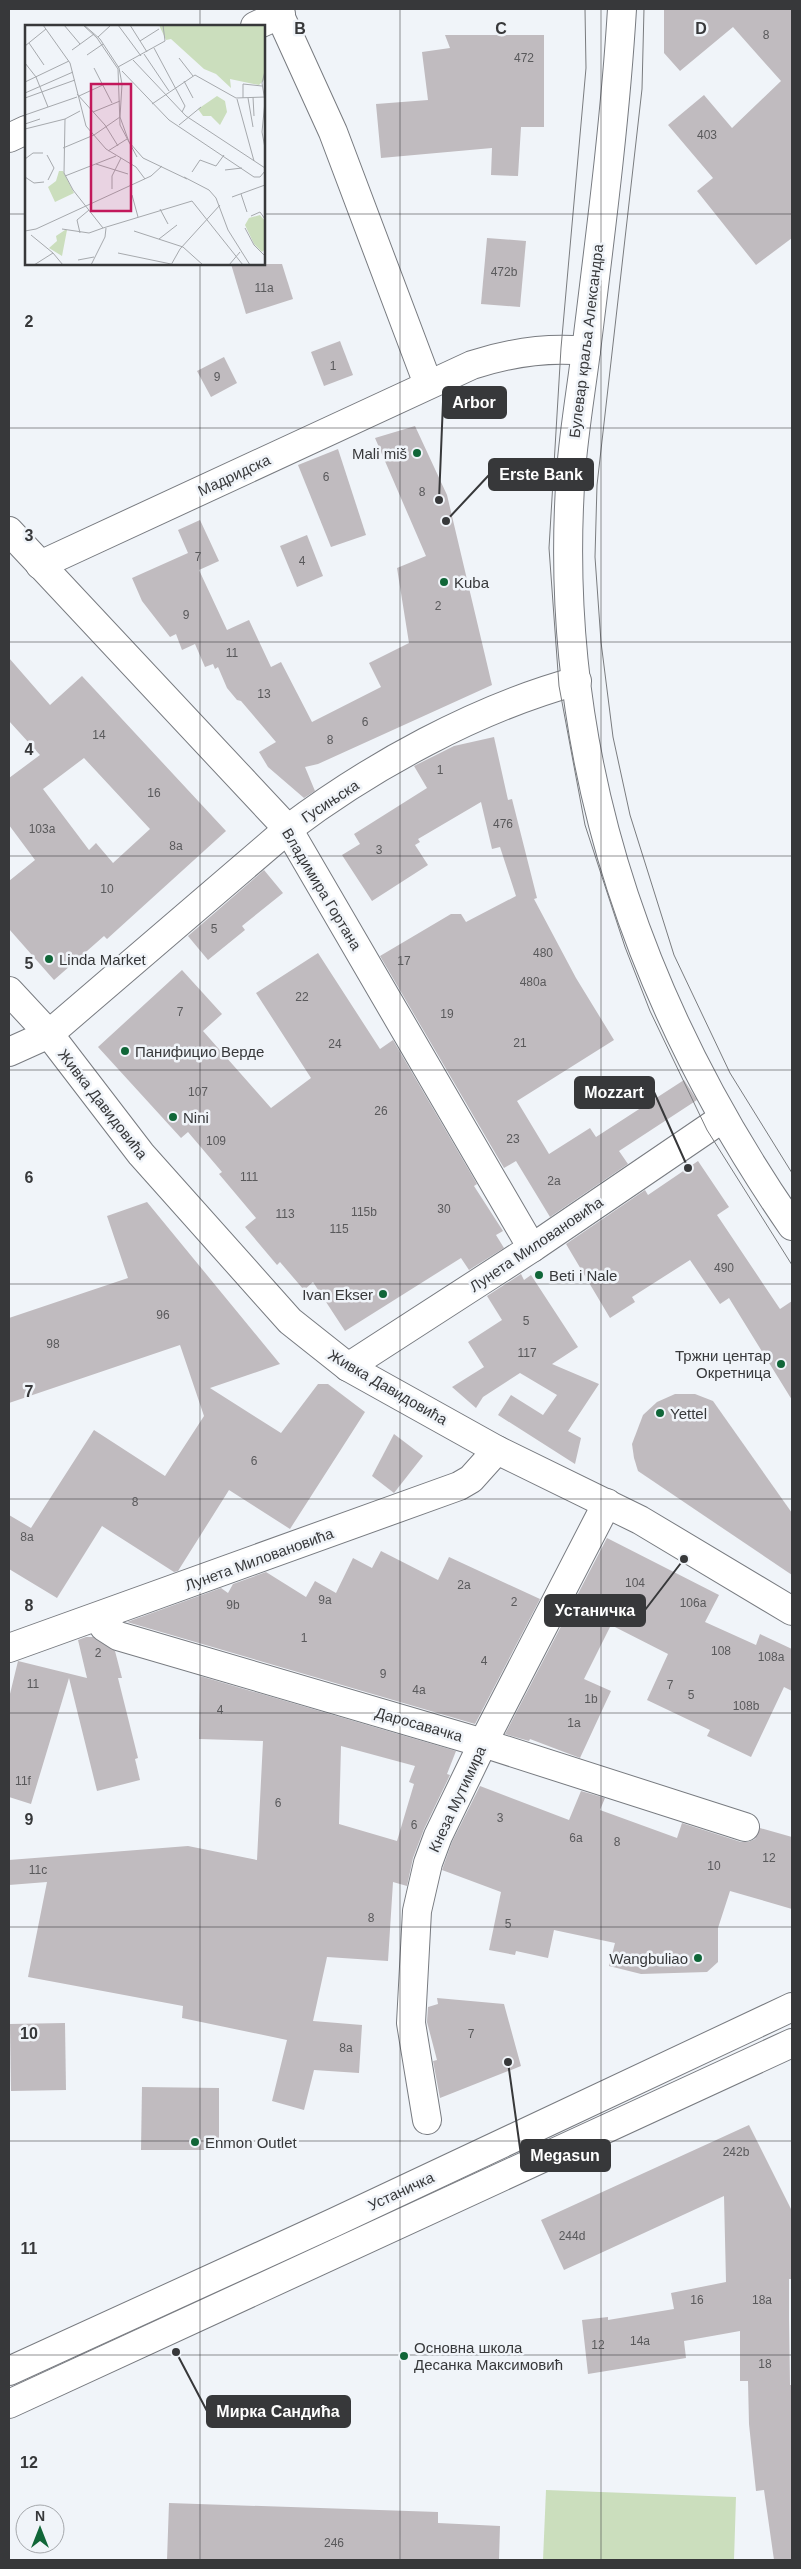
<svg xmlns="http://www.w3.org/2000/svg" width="801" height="2569" font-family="Arial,sans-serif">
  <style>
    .green { fill: #cbdebd }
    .building { fill: #c0bbbf; fill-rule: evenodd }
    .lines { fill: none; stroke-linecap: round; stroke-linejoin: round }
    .minor-casing { stroke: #787b80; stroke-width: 30 }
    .secondary-casing { stroke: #787b80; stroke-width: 30 }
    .minor { stroke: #fff; stroke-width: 28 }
    .secondary { stroke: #fff; stroke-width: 28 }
    .tram { stroke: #7a7c7f; stroke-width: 1 }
    .grid { fill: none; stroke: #37383a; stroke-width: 1; stroke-opacity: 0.55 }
    .poi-dot { fill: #106638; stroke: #f0f4f9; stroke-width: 2 }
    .labels { text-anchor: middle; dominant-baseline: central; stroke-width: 5; stroke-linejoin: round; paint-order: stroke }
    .number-label { font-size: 12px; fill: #59595b }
    .street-label { font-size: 15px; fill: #37383a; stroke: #f0f4f9 }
    .poi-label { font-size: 15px; fill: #37383a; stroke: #f0f4f9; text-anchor: start }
    .inset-road { fill: none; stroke: #a6a9ad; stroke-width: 1 }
    .view { fill: #c2185b; fill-opacity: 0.15; stroke: #c2185b; stroke-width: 2.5 }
    .inset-edge { fill: none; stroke: #37383a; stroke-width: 2.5 }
    .grid-label { font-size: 16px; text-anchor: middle; font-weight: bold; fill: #37383a; stroke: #f0f4f9; stroke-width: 5; stroke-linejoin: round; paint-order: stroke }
    .leader { fill: none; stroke: #37383a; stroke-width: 2 }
    .callout-dot { fill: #37383a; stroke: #f0f4f9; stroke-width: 2 }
    .callout { fill: #37383a; stroke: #37383a; stroke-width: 2 }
    .callout-label { font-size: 16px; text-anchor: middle; font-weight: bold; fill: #fff }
  </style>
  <rect width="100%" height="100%" fill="#f0f4f9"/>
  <path class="green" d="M546 2490 736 2497 734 2560H543Z"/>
  <g class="building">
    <path d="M664 9H792V238L756 265 697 191 713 178 668 125 704 95 732 128 781 81 733 27 680 71 664 53Z"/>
    <path d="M445 35H544V127H521L518 176 491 175 492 148 381 158 376 104 428 100 422 52 450 48Z"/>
    <path d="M487 238 526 241 520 307 481 304Z"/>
    <path d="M231 264H282L293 299 246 314Z"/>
    <path d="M340 341 353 375 324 386 311 352Z"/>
    <path d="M224 357 237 383 211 397 197 371Z"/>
    <path d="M415 426 447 495 492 685 318 764 305 767 315 791 304 798 268 767 259 752 276 742 241 701 237 700 227 688 218 667 215 669 213 664 205 667 195 644 182 650 176 634 170 637 142 601 132 578 188 553 178 530 200 520 219 561 199 570 227 630 249 620 271 667 281 662 312 722 381 687 369 663 409 643 397 568 426 556 375 438Z"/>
    <path d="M338 449 366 535 331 547 298 465Z"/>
    <path d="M307 535 323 576 297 587 280 546Z"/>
    <path d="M9 658 50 705 82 676 226 831 107 939 104 936 54 980 9 929V881L35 860 9 825V778L40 755 9 721ZM84 758 150 829 113 863 96 843 89 850 43 789Z"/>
    <path d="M494 737 508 800 512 799 537 898 534 899 576 978 614 1040 517 1101 549 1154 590 1128 596 1137 684 1080 697 1100 619 1151 628 1164 550 1217 516 1161 504 1168 380 956 451 914H461L466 922 516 896 500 847 492 849 481 802 418 839 420 842 415 845 428 865 372 901 342 855 360 844 354 834 427 788 414 766 454 746Z"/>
    <path d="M264 870 283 893 242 926 245 930 208 960 188 936Z"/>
    <path d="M318 953 380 1049 393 1040 477 1184 474 1186 503 1231 496 1235 504 1248 469 1270 461 1258 345 1331 313 1282 304 1290 280 1262 277 1265 245 1227 256 1218 219 1174 222 1172 188 1132 181 1138 98 1047 182 970 222 1014 203 1031 271 1108 311 1078 256 993Z"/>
    <path d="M698 1161 729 1207 717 1215 780 1309 792 1301V1400L729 1298 720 1304 690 1260 632 1297 635 1302 610 1318 566 1244 645 1190 648 1195Z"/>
    <path d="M147 1202 280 1364 210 1388 281 1433 318 1384H328L365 1412 290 1529 229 1490 178 1571 174 1572 102 1526 57 1598 9 1569V1515L31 1528 94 1430 165 1476 204 1416 180 1345 9 1403V1318L128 1278 107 1216Z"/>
    <path d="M521 1274 524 1280 531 1275 578 1347 552 1364 599 1384 568 1431 581 1438 575 1464 498 1415 511 1395 543 1415 557 1395 520 1373 483 1397 476 1408 452 1387 484 1367 468 1342 502 1320 487 1296Z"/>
    <path d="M675 1394H695L713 1401 792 1513V1575L638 1471 634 1458 632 1444 643 1415 657 1402Z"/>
    <path d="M394 1434 423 1456 394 1493 372 1476Z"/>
    <path d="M607 1538 719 1595 705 1622 756 1645 760 1634 792 1649V1691L784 1687 751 1757 707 1736 710 1730 647 1700 668 1654 611 1625 584 1679 611 1691 580 1758 530 1739 529 1741 505 1734Z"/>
    <path d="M381 1551 438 1580 449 1557 540 1599 475 1724 127 1622 221 1588 228 1593 233 1584 266 1572 306 1597 315 1581 336 1593 353 1558 372 1568Z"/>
    <path d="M86 1637H93L115 1651 122 1678H118L138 1758 135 1759 140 1780 97 1791 69 1678 31 1804 9 1797V1698L18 1661 87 1678 78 1640Z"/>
    <path d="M200 1676 456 1751 447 1774 450 1775 424 1829 413 1858 407 1886 393 1882 388 1961 327 1957 313 2021 362 2025 359 2073 314 2070 304 2110 272 2101 287 2040 182 2018 183 2006 28 1977 47 1882 9 1885V1860L188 1846 257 1860 263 1741 199 1739ZM341 1746 415 1766 409 1782 414 1784 397 1841 339 1824Z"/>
    <path d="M480 1786 569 1820 581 1791 605 1798 600 1810 677 1838 682 1823 741 1842H748L755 1839 760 1828 792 1837V1909L730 1891 718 1928V1962L707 1972 641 1974 609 1966 615 1943 554 1930 548 1958 516 1951 515 1955 489 1950 501 1892 442 1870 452 1842Z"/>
    <path d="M437 1998 504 2004 521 2066 440 2098 433 2061 437 2060 427 2022 428 2007 438 2004Z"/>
    <path d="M65 2023 66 2090 11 2091 10 2024Z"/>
    <path d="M142 2087 219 2088V2150H141Z"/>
    <path d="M749 2125 792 2211V2279H789V2319L790 2385H792V2560H774L764 2490 756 2491 749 2424 748 2381H740V2331L684 2341 686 2358 588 2374 582 2320 608 2317V2320L674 2309 671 2293 726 2282 724 2196 564 2270 541 2220Z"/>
    <path d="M169 2503 438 2512V2523L500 2526 499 2560H167Z"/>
  </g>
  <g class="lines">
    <defs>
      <g id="minor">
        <path d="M277 9 333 132 428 384"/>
        <path d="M255 26 281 14"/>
        <path d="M9 138 26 130"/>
        <path d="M9 531 288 829 532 1248"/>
        <path d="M40 565 472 365C509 353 548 347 586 351"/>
        <path d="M9 991 49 1034 141 1154 290 1321 348 1367 497 1450 640 1520 792 1611"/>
        <path d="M9 1052 49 1034 288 829C370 767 477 708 577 681"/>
        <path d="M348 1367 532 1248 723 1118"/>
        <path d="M99 1617 104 1627 118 1636 483 1743 745 1827"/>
        <path d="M9 1648 459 1486 471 1479 497 1450"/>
        <path d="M427 2120 411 2023 417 1911 428 1863 438 1836 483 1743 607 1503"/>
      </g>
      <g id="secondary">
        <path d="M622 9C615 123 600 237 586 351 581 391 574 431 571 471 551 749 635 999 792 1226"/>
        <path d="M9 2371 335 2222 792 2007"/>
        <path d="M9 2404 792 2043"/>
      </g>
    </defs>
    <use href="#minor" class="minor-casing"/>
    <use href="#secondary" class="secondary-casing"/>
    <use href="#minor" class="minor"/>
    <use href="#secondary" class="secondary"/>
    <g class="tram">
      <path d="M585 9 586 68 561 348 549 548 559 686 585 825 625 947 650 1011 707 1130 792 1265"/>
      <path d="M644 9 642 89 597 485 595 557 601 642 613 737 630 815 674 955 730 1073 792 1173"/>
    </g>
  </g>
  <path class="grid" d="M200 9V26M400 9V2560M601 9V2560M9 214H26M264 214H792M200 264V2560M9 428H792M9 642H792M9 856H792M9 1070H792M9 1284H792M9 1499H792M9 1713H792M9 1927H792M9 2141H792M9 2355H792"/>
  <g class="poi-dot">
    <circle cx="417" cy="453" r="5"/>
    <circle cx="444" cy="582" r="5"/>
    <circle cx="49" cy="959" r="5"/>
    <circle cx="125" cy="1051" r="5"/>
    <circle cx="173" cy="1117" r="5"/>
    <circle cx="539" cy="1275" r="5"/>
    <circle cx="383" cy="1294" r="5"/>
    <circle cx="781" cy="1364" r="5"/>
    <circle cx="660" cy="1413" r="5"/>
    <circle cx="698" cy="1958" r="5"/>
    <circle cx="195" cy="2142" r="5"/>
    <circle cx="404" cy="2356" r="5"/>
  </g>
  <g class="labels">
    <g class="number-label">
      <text x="766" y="35">8</text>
      <text x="524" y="58">472</text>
      <text x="707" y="135">403</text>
      <text x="504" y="272">472b</text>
      <text x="264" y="288">11a</text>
      <text x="333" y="366">1</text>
      <text x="217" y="377">9</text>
      <text x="326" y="477">6</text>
      <text x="422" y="492">8</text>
      <text x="198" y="557">7</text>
      <text x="302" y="561">4</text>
      <text x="438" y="606">2</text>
      <text x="186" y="615">9</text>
      <text x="232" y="653">11</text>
      <text x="264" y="694">13</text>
      <text x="365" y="722">6</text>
      <text x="99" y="735">14</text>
      <text x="330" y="740">8</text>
      <text x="440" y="770">1</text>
      <text x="154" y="793">16</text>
      <text x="503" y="824">476</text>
      <text x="42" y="829">103a</text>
      <text x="176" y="846">8a</text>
      <text x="379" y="850">3</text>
      <text x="107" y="889">10</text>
      <text x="214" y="929">5</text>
      <text x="543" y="953">480</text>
      <text x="404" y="961">17</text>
      <text x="533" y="982">480a</text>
      <text x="302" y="997">22</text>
      <text x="180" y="1012">7</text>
      <text x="447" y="1014">19</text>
      <text x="520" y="1043">21</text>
      <text x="335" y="1044">24</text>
      <text x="198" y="1092">107</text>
      <text x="381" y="1111">26</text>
      <text x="513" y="1139">23</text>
      <text x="216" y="1141">109</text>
      <text x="249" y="1177">111</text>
      <text x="554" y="1181">2a</text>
      <text x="444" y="1209">30</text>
      <text x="364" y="1212">115b</text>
      <text x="285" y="1214">113</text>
      <text x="339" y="1229">115</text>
      <text x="724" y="1268">490</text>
      <text x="163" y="1315">96</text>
      <text x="526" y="1321">5</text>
      <text x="53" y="1344">98</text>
      <text x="527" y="1353">117</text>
      <text x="254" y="1461">6</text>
      <text x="135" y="1502">8</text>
      <text x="27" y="1537">8a</text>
      <text x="635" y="1583">104</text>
      <text x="464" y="1585">2a</text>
      <text x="325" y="1600">9a</text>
      <text x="514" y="1602">2</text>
      <text x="693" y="1603">106a</text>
      <text x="233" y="1605">9b</text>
      <text x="304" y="1638">1</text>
      <text x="721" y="1651">108</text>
      <text x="98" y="1653">2</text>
      <text x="771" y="1657">108a</text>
      <text x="484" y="1661">4</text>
      <text x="383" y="1674">9</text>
      <text x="33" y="1684">11</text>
      <text x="670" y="1685">7</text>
      <text x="419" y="1690">4a</text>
      <text x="691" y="1695">5</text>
      <text x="591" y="1699">1b</text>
      <text x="746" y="1706">108b</text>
      <text x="220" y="1710">4</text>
      <text x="574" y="1723">1a</text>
      <text x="23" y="1781">11f</text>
      <text x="278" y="1803">6</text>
      <text x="500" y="1818">3</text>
      <text x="414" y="1825">6</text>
      <text x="576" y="1838">6a</text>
      <text x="617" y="1842">8</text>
      <text x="769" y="1858">12</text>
      <text x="714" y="1866">10</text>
      <text x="38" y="1870">11c</text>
      <text x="371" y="1918">8</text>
      <text x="508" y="1924">5</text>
      <text x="471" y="2034">7</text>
      <text x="346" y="2048">8a</text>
      <text x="736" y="2152">242b</text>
      <text x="572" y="2236">244d</text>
      <text x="697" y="2300">16</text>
      <text x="762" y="2300">18a</text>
      <text x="640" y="2341">14a</text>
      <text x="598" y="2345">12</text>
      <text x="765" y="2364">18</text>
      <text x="334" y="2543">246</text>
    </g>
    <g class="street-label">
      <text transform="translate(586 341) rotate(-83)">Булевар краља Александра</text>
      <text transform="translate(234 475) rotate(-25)">Мадридска</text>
      <text transform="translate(330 801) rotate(-33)">Гусињска</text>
      <text transform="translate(322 889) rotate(59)">Владимира Гортана</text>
      <text transform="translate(103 1104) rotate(52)">Живка Давидовића</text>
      <text transform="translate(536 1244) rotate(-34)">Лунета Миловановића</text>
      <text transform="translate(388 1387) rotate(30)">Живка Давидовића</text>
      <text transform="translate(259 1559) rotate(-20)">Лунета Миловановића</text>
      <text transform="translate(419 1724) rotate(16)">Даросавачка</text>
      <text transform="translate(457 1799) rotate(-65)">Кнеза Мутимира</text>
      <text transform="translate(401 2191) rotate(-25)">Устаничка</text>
    </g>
    <g class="poi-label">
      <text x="407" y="453" text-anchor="end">Mali miš</text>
      <text x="454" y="582">Kuba</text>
      <text x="59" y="959">Linda Market</text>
      <text x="135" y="1051">Панифицио Верде</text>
      <text x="183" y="1117">Nini</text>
      <text x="549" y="1275">Beti i Nale</text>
      <text x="373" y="1294" text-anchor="end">Ivan Ekser</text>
      <text x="771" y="1355" text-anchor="end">Тржни центар<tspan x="771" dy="17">Окретница</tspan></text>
      <text x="670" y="1413">Yettel</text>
      <text x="688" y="1958" text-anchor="end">Wangbuliao</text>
      <text x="205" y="2142">Enmon Outlet</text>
      <text x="414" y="2347">Основна школа<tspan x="414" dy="17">Десанка Максимовић</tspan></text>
    </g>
  </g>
  <g transform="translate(25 25)">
    <rect width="240" height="240" fill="#f0f4f9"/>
    <path d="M134 0H240V54L234 60 205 54 206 63 191 49 179 44 146 14 141 15ZM192 71 200 76 202 87 195 100 186 91H178L173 84ZM34 146H38L49 168 30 177 23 162 31 156ZM235 190 240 196V224L237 227 229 219 220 200 224 193ZM40 205H42L37 231 24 223 32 216 31 211Z" fill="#cbdebd"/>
    <path class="inset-road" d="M18 0 45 38 61 101 81 124 111 142 120 154M39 0 55 19M58 0 72 13 93 44 95 100 112 132M59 0 75 14 94 43 97 59 95 92 104 117 118 133 162 154M93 0 116 31M105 0 122 27M73 12 86 0M115 16 134 4M4 18 19 40M0 21 21 4M129 23 160 81 157 87M47 25 69 9M119 29 144 66M62 30 78 19M154 33 168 51M108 35 161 91 240 143M0 38 11 52 23 82M93 42 140 16 138 0M69 43 87 78M97 46 144 95 229 152H235L240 146M240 46 237 58 240 76 237 107 240 123M159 56 168 73M0 57 44 36M0 68 48 47M52 69 80 100 93 121M54 71 80 59M228 72 229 91M0 73 50 55M218 73V59L237 61M223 73 228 102M212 74 229 136M127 79 170 50 211 73 240 72M68 87 95 76M0 90 52 72M40 94 39 148 48 165 78 203 167 176 218 240M0 99 15 94M154 100 176 82M0 104 40 94 55 86M38 123 69 110 95 92M83 126 102 114M22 130 29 143 23 155M0 134 8 128H18M71 139 103 149M200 145 217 143M167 147 175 135 191 141 199 130M40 151 91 131M0 152 9 158 19 157M159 152 184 165 191 173 203 205 225 240M87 164V151L96 133M216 169 222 187M107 170 113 192M207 172 240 160M135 184 143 199M226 191 235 187 240 194M220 203 229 220 240 231M37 204 64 208 78 203M0 206 11 204 126 151 137 141M109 206 158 222 178 240M55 208 52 195 64 185M6 210 28 228 9 240M134 214 152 200M28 228 38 240M93 228 146 239M53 235 69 232M66 240 80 212 81 203M146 240 155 224 195 180M204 240 215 227"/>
    <path class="view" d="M66 59H106V186H66Z"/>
    <rect width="240" height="240" class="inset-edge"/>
  </g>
  <g class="grid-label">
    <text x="300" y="34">B</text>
    <text x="501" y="34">C</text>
    <text x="701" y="34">D</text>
    <text x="29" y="327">2</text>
    <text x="29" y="541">3</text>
    <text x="29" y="755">4</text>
    <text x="29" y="969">5</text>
    <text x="29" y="1183">6</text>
    <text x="29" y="1397">7</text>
    <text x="29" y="1611">8</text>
    <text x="29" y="1825">9</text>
    <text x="29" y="2039">10</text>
    <text x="29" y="2254">11</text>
    <text x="29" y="2468">12</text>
  </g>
  <path class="leader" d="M439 500L443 402M446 521L489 475M688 1168L654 1092M684 1559L645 1610M508 2062L521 2155M176 2352L207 2411"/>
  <g class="callout-dot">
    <circle cx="439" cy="500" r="5"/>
    <circle cx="446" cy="521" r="5"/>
    <circle cx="688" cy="1168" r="5"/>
    <circle cx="684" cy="1559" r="5"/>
    <circle cx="508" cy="2062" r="5"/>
    <circle cx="176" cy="2352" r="5"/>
  </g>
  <g class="callout">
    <rect x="443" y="387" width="63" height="31" rx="5"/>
    <rect x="489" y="459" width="104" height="31" rx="5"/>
    <rect x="575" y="1077" width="79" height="31" rx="5"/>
    <rect x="545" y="1595" width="100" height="31" rx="5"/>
    <rect x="521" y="2140" width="89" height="31" rx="5"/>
    <rect x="207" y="2396" width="143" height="31" rx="5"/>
  </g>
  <g class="callout-label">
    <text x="474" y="408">Arbor</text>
    <text x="541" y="480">Erste Bank</text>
    <text x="614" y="1098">Mozzart</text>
    <text x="595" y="1616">Устаничка</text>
    <text x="565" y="2161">Megasun</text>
    <text x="278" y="2417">Мирка Сандића</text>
  </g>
  <rect width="801" height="2569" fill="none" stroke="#37383a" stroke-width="20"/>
  <g transform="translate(40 2529)"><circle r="24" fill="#f0f4f9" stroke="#a6a9ad"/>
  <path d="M0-4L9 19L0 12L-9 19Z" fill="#106638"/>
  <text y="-8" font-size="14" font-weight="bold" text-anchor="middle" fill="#37383a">N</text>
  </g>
</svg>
